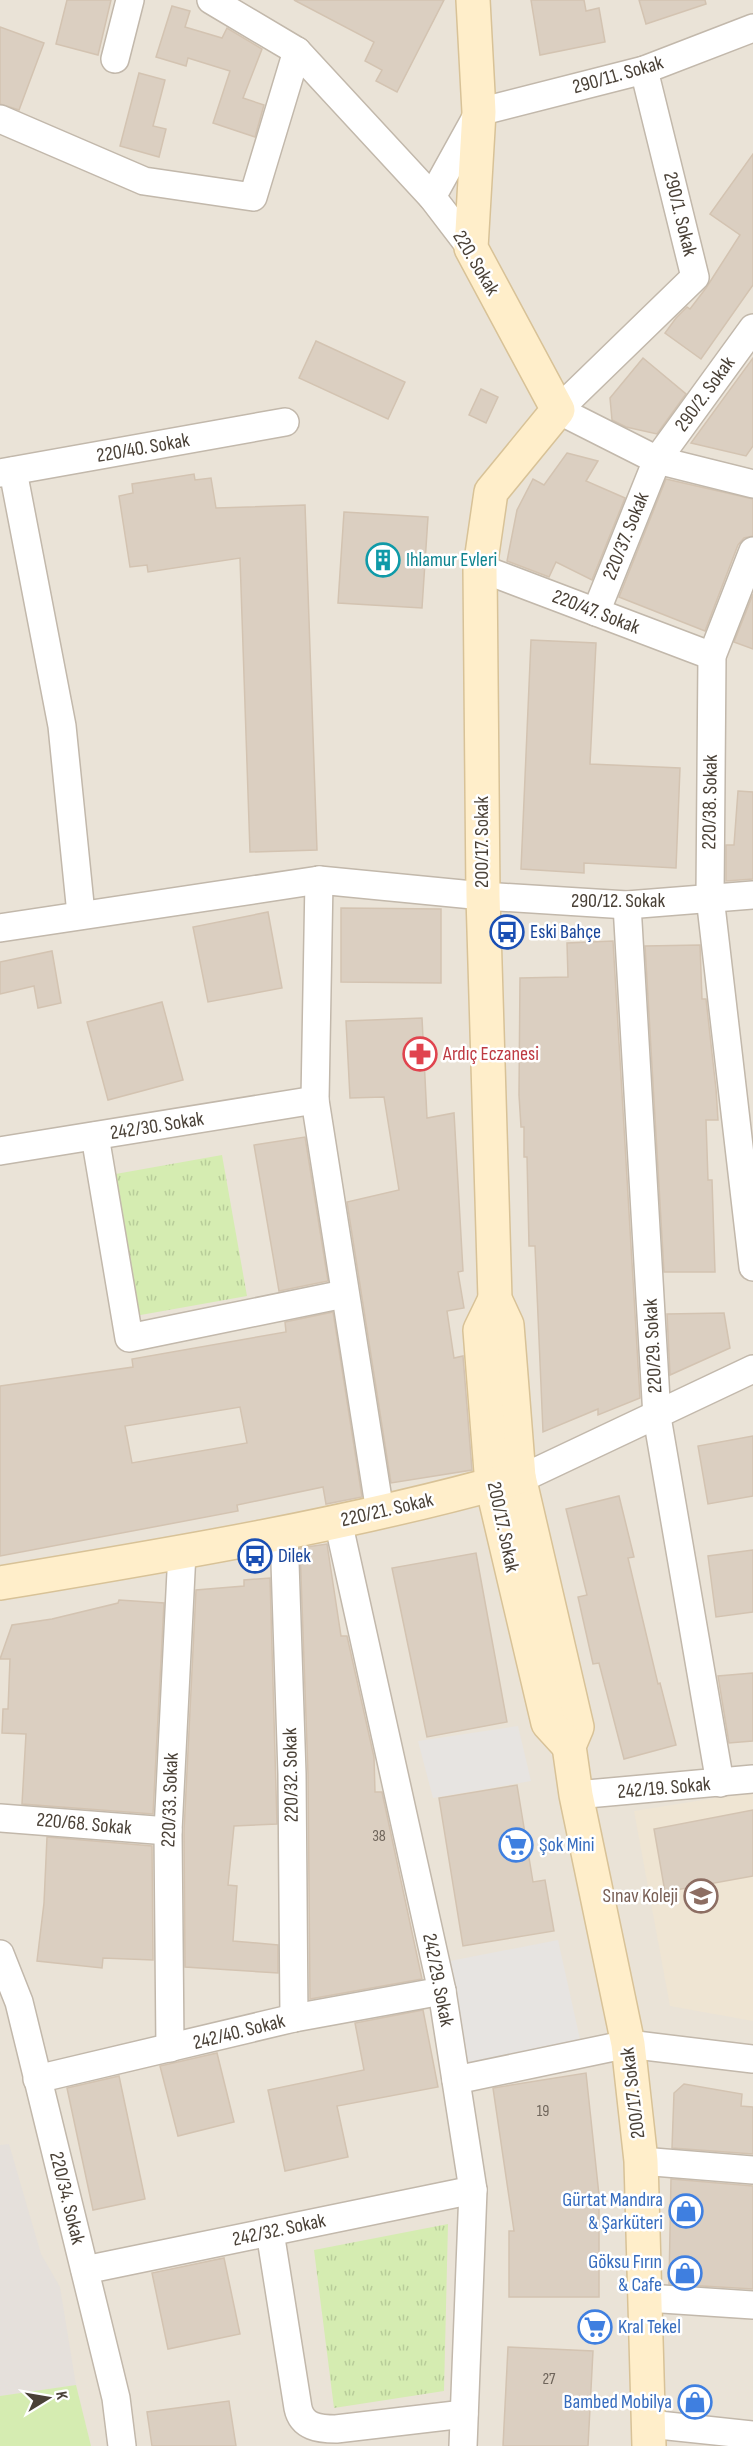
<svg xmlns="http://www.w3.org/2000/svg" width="753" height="2446" font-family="'Sofia Sans Condensed',sans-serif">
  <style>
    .residential { fill: #eae3d7 }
    .industrial { fill: #e5e0db }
    .education { fill: #efe5d3 }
    .grass { fill: #d5ecb1 }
    .park { fill: url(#park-tufts) }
    .parking { fill: #e7e4e1 }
    .building { fill: #dbcfc1; stroke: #d3c3b1; stroke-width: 1.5; fill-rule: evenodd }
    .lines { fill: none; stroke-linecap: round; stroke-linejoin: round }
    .street-casing { stroke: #c2b8ab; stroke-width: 30 }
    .secondary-casing { stroke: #d8c297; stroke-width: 36 }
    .street { stroke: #fff; stroke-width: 27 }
    .secondary { stroke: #ffeeca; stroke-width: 33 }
    .labels { text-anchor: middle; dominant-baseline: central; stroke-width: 5; stroke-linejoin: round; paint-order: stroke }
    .number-label { font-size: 16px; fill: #6e645a }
    .street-label { font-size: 20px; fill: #4a4137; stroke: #fff }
    .culture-label { font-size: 20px; fill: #0d838f; stroke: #fff; text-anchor: start }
    .transit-label { font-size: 20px; fill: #164399; stroke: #fff; text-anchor: start }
    .health-label { font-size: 20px; fill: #be3a42; stroke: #fff; text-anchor: start }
    .shop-label { font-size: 20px; fill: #366cbe; stroke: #fff; text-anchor: end }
    .education-label { font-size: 20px; fill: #785e54; stroke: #fff; text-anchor: end }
  </style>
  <defs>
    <pattern id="park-tufts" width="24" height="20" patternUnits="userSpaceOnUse" patternTransform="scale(1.5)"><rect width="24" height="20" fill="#d5ecb1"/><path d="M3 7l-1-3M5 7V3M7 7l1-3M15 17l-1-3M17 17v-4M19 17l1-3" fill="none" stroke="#b8cc99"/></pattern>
  </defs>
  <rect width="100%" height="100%" fill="#f6f1ea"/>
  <rect class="residential" x="0" y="0" width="753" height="2446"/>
  <path class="industrial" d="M9 2144 41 2254 60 2287 76 2385 0 2396V2145Z"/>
  <path class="education" d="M753 1792V2021L670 2006 634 1811Z"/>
  <path class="grass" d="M76 2385 91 2446H0V2396Z"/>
  <g class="park">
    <path d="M222 1155 247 1296 135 1316 110 1175Z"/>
    <path d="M448 2224 444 2391 334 2408 314 2250Z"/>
  </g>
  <g class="parking">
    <path d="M518 1726 531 1781 433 1798 418 1741Z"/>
    <path d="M558 1940 581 2044 479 2064 469 2062 464 2053 445 1962Z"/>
  </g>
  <g class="building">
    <path d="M67 0H111L98 55 56 44Z"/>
    <path d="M294 0H444L397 92 376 81 382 70 365 61 374 42Z"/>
    <path d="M531 0H584L586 11 599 8 605 42 540 55Z"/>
    <path d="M639 0H705L706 4 646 24Z"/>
    <path d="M172 6 190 11 185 27 222 38 227 28 262 49 243 98 264 105 255 137 213 123 230 71 188 58 186 66 156 57Z"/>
    <path d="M0 27 44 43 19 110 0 104Z"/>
    <path d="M139 73 165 80 153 126 166 129 159 157 120 146Z"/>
    <path d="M753 154V285L701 359 665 333 676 318 687 307 690 309 706 288 740 235 710 214Z"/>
    <path d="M316 341 405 382 388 419 299 378Z"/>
    <path d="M643 358 686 394 657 434 626 427 612 420 610 398Z"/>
    <path d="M753 358V446L746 456 691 443Z"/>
    <path d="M481 389 498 397 486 423 469 415Z"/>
    <path d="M567 453 598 461 586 481 625 498 592 580 556 562 549 577 507 561 517 510 533 479 544 485Z"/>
    <path d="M194 474 195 480 211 478 216 508 305 505 317 850 250 852 240 558 148 572 147 565 130 567 119 496 133 493 132 484Z"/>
    <path d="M666 479 753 499V536L744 538 738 545 705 631 619 597Z"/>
    <path d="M344 512 428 517 422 608 338 603Z"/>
    <path d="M753 594V649L734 642Z"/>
    <path d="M531 640 596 643 590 764 680 768 676 868 584 863V873L521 869Z"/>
    <path d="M738 791 753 792V879L726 881V845H734Z"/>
    <path d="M341 908 441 909V983L341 982Z"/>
    <path d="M268 912 282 988 208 1002 193 927Z"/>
    <path d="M613 941 640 1398 598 1415V1409L543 1432 535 1246H529L527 1157H524V1127H521L519 1095 520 978 568 977 567 943Z"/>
    <path d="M700 945 702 999H706L716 1089 718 1120H706L708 1180H712L715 1272H664L645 946Z"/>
    <path d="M52 951 61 1003 38 1008 34 986 0 994V962Z"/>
    <path d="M162 1002 183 1080 108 1100 87 1022Z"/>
    <path d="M422 1018 427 1118 454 1113 463 1271 458 1272 464 1308 447 1311 454 1358 463 1356 472 1470 391 1483 347 1202 399 1190 384 1097 350 1098 346 1021Z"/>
    <path d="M305 1137 328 1281 279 1291 254 1145Z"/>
    <path d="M333 1312 362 1497 326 1504 323 1487 237 1505 238 1511 0 1556V1386L133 1367 132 1359 286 1332 285 1322ZM240 1407 247 1443 132 1463 125 1426Z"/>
    <path d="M724 1313 730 1348 670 1375 667 1314Z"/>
    <path d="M753 1436V1496L708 1504 698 1446Z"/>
    <path d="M619 1496 634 1557 628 1558 658 1684 660 1683 676 1745 624 1759 599 1663 593 1664 578 1597 587 1595 566 1509Z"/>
    <path d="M327 1544 341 1636H347L374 1757 375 1792H382L422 1979 310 1999 308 1774 300 1548Z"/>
    <path d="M753 1550V1612L716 1617 708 1556Z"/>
    <path d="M476 1553 507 1722 427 1737 392 1568Z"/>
    <path d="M270 1578 277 1824 234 1826 228 1885 237 1886 233 1941 278 1945V1973L185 1967 184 1831 196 1590 244 1586V1580Z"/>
    <path d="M119 1600 164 1603 153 1814 22 1804 26 1734 2 1733 3 1709H8L10 1659H0L12 1625 52 1619 118 1603Z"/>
    <path d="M753 1673V1741L729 1743 718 1676Z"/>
    <path d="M517 1785 533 1882 545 1880 554 1931 463 1946 439 1798Z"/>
    <path d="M753 1810V1876L665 1892 654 1829Z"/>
    <path d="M47 1837 152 1846 153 1960 103 1958 102 1968 37 1961 44 1903Z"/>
    <path d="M423 2010 438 2087 337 2106 348 2157 285 2171 268 2090 364 2070 355 2023Z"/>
    <path d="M217 2053 234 2122 178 2136 160 2066Z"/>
    <path d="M586 2073 599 2195V2297H509V2231H514L493 2088Z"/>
    <path d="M119 2076 145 2199 93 2210 67 2088Z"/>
    <path d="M684 2084 742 2094 741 2106 753 2107V2154L672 2148 674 2093Z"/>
    <path d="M671 2179 753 2186V2289L669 2284Z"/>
    <path d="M224 2258 240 2334 168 2349 152 2273Z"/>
    <path d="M508 2347 593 2351 588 2446H503Z"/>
    <path d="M229 2401 236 2446H152L147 2412Z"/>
  </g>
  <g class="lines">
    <defs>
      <g id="street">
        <path d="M211 0 297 51 432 197 471 248"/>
        <path d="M115 59 130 0"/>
        <path d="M644 70 695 277 558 410 657 460 753 484"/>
        <path d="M0 119 144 181 253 197 297 51"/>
        <path d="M432 197 479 112 644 70 753 28"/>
        <path d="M13 471 62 726 81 914"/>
        <path d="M0 473 285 422"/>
        <path d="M753 551 712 656 710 897 753 1267"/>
        <path d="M480 568 712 656"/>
        <path d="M596 612 657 460 753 328"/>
        <path d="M319 880 315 1100 380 1512"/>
        <path d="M627 905 657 1417 720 1783"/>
        <path d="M0 928 319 880 483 896 627 905 753 895"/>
        <path d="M95 1136 129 1338 344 1294"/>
        <path d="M0 1151 315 1100"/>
        <path d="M519 1477 531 1474 753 1369"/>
        <path d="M338 1521 442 1991 473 2190 463 2446"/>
        <path d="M284 1532 292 1774 294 2018"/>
        <path d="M576 1795 753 1779"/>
        <path d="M0 1818 168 1831"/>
        <path d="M0 1954 19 2002 116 2398 122 2446"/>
        <path d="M170 2048 168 1831 182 1552"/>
        <path d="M37 2079 294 2018 442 1991"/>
        <path d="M456 2080 628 2044 753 2059"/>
        <path d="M641 2161 753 2170"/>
        <path d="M270 2232 298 2408C302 2427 319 2429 336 2429L464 2414"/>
        <path d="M85 2270 473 2190"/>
        <path d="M647 2298 753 2305"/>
        <path d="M649 2424 753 2435"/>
      </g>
      <g id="secondary">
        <path d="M473 0 479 112 471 248 558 410 491 492 480 568 483 896 495 1299 507 1325 519 1477 577 1727 569 1746 576 1795 628 2044 641 2161 649 2446"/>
        <path d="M495 1299 480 1330 492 1485 548 1723 569 1746"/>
        <path d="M0 1583C174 1554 349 1525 519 1477"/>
      </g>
    </defs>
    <use href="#street" class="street-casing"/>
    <use href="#secondary" class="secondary-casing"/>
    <use href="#street" class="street"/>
    <use href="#secondary" class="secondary"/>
  </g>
  <defs>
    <symbol id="building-ring" viewBox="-11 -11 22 22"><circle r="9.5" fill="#fff" stroke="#0f9aa8" stroke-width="1.5"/><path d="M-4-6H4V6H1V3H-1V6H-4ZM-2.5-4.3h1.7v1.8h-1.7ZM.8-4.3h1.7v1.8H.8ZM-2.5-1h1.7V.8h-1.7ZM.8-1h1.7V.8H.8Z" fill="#0f9aa8"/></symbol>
    <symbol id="bus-ring" viewBox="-11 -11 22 22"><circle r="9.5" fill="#fff" stroke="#1a4fb4" stroke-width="1.5"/><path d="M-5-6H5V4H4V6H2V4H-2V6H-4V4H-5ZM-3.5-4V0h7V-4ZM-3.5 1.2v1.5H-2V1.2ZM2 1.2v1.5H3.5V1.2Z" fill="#1a4fb4"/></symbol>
    <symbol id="pharmacy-ring" viewBox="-11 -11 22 22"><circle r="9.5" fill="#fff" stroke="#e0444e" stroke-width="1.5"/><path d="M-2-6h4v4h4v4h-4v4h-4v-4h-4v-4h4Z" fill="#e0444e"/></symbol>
    <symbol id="supermarket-ring" viewBox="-11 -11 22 22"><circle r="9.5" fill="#fff" stroke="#3f7fe0" stroke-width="1.5"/><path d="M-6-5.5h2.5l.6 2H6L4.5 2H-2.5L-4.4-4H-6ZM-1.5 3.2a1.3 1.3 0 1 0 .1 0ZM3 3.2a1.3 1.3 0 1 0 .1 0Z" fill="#3f7fe0"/></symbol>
    <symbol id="school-ring" viewBox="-11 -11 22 22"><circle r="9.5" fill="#fff" stroke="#8d6e63" stroke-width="1.5"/><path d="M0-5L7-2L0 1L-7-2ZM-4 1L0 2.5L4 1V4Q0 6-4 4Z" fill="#8d6e63"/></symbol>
    <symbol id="shop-ring" viewBox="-11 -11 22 22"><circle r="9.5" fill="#fff" stroke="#3f7fe0" stroke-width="1.5"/><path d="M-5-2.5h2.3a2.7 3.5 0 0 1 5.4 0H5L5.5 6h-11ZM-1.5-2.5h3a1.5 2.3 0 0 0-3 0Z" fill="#3f7fe0"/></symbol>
  </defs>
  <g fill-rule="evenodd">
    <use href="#building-ring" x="364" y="541" width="38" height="38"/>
    <use href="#bus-ring" x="488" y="913" width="38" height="38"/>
    <use href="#pharmacy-ring" x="401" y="1035" width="38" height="38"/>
    <use href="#bus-ring" x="236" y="1537" width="38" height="38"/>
    <use href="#supermarket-ring" x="497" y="1826" width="38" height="38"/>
    <use href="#school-ring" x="682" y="1877" width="38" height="38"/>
    <use href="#shop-ring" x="667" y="2192" width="38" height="38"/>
    <use href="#shop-ring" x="666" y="2254" width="38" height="38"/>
    <use href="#supermarket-ring" x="576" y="2308" width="38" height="38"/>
    <use href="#shop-ring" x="676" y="2383" width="38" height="38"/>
  </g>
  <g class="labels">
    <g class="number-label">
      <text x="379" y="1836">38</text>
      <text x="543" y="2111">19</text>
      <text x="549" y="2379">27</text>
    </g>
    <g class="street-label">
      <text transform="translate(618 75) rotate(-16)">290/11. Sokak</text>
      <text transform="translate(680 214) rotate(76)">290/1. Sokak</text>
      <text transform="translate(476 263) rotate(59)">220. Sokak</text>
      <text transform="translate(705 394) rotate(-54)">290/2. Sokak</text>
      <text transform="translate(143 448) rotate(-10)">220/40. Sokak</text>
      <text transform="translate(626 536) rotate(-68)">220/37. Sokak</text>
      <text transform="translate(596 612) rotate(21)">220/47. Sokak</text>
      <text transform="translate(710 802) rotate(-89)">220/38. Sokak</text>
      <text transform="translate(482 842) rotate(-90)">200/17. Sokak</text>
      <text x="618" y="901">290/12. Sokak</text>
      <text transform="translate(157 1126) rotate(-9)">242/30. Sokak</text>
      <text transform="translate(653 1346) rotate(-93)">220/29. Sokak</text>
      <text transform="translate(387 1510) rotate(-13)">220/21. Sokak</text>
      <text transform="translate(503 1527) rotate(78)">200/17. Sokak</text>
      <text transform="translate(291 1775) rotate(-91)">220/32. Sokak</text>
      <text transform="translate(664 1788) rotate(-5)">242/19. Sokak</text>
      <text transform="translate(170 1800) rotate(-88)">220/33. Sokak</text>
      <text transform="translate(84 1824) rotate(5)">220/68. Sokak</text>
      <text transform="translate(438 1980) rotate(79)">242/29. Sokak</text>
      <text transform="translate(239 2032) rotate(-14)">242/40. Sokak</text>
      <text transform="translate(633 2093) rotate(-97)">200/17. Sokak</text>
      <text transform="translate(67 2198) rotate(76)">220/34. Sokak</text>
      <text transform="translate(279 2230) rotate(-12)">242/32. Sokak</text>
    </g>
    <g class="culture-label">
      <text x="406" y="560">Ihlamur Evleri</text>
    </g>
    <g class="transit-label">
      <text x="530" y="932">Eski Bahçe</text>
      <text x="278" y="1556">Dilek</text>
    </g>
    <g class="health-label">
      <text x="443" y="1054">Ardıç Eczanesi</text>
    </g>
    <g class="shop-label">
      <text x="539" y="1845" text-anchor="start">Şok Mini</text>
      <text x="663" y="2200">Gürtat Mandıra<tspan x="663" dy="23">&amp; Şarküteri</tspan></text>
      <text x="662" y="2262">Göksu Fırın<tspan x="662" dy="23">&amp; Cafe</tspan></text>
      <text x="618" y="2327" text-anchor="start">Kral Tekel</text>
      <text x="672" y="2402">Bambed Mobilya</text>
    </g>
    <g class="education-label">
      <text x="678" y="1896">Sınav Koleji</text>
    </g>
  </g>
  <g transform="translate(48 2398) rotate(79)" stroke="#ffffff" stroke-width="4.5" paint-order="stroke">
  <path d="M0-4.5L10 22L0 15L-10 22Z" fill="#4a4137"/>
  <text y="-9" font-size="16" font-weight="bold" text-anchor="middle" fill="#4a4137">K</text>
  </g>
</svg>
